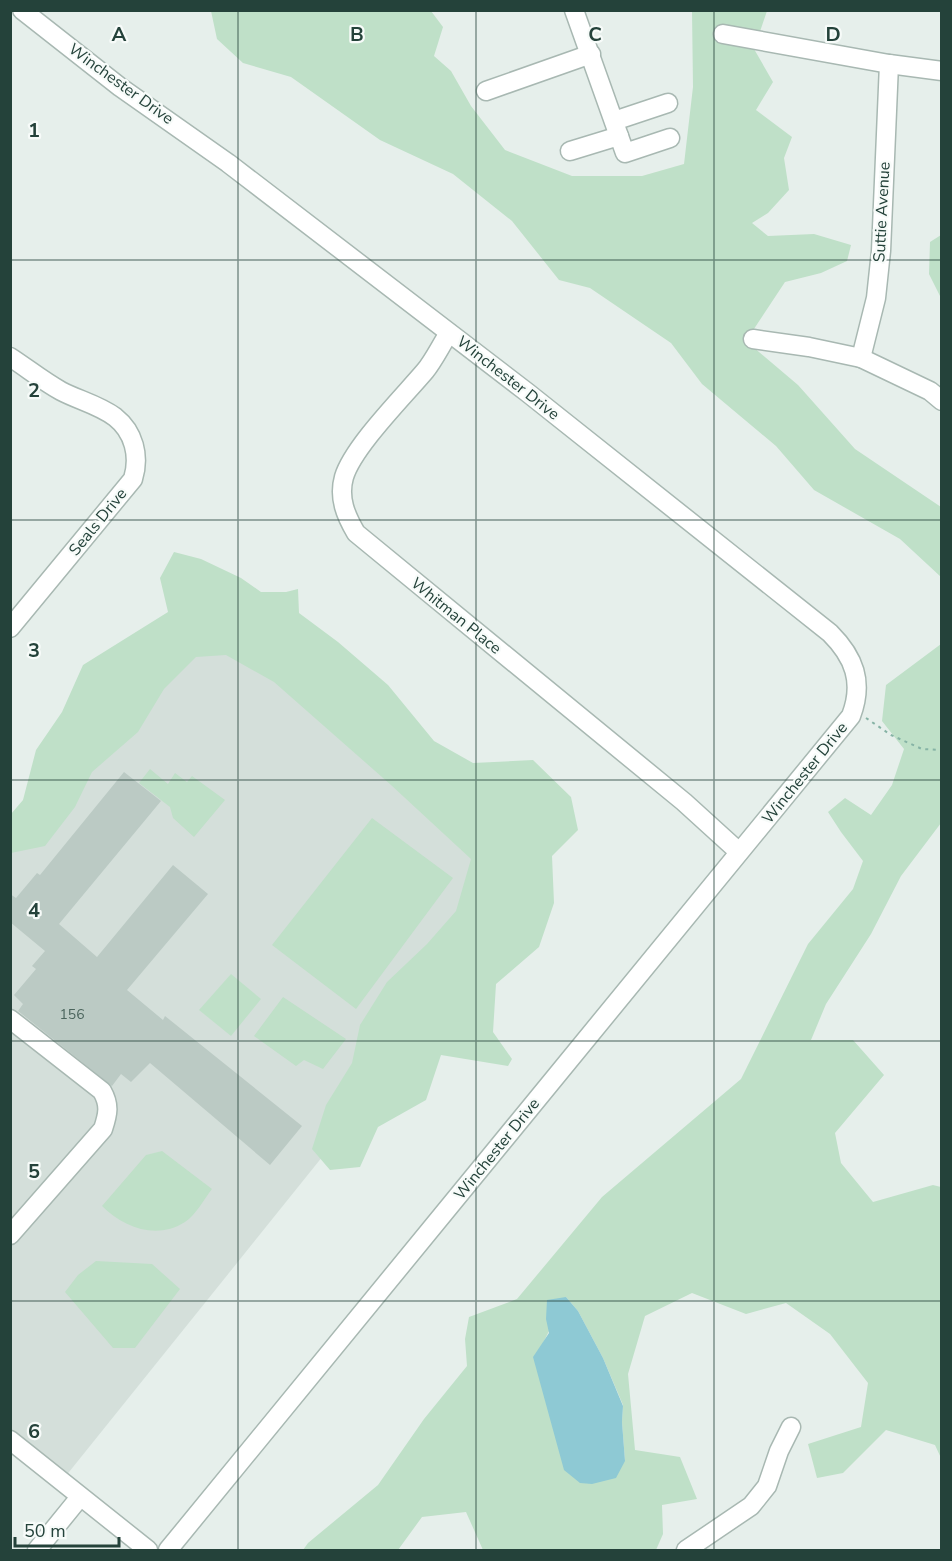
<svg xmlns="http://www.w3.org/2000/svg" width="952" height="1561" font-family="'Nunito Sans',sans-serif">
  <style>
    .built { fill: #d4dfda }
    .green { fill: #bfe0c8; fill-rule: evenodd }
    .water { fill: #8ec9d4 }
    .building { fill: #bbcac4 }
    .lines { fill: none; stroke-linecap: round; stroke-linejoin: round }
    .minor-casing { stroke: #a8b8b2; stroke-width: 21 }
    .path { stroke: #86b3a5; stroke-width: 2; stroke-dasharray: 3 4.5; stroke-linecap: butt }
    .minor { stroke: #fff; stroke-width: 18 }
    .grid { fill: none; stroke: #24423a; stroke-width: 1.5; stroke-opacity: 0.55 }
    .labels { text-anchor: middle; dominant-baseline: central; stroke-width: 4.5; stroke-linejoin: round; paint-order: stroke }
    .number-label { font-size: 14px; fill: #4a645c }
    .street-label { font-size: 16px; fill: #24423a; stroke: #f7fbf9 }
    .grid-label { font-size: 20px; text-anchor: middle; font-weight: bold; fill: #24423a; stroke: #f7fbf9; stroke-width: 4.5; stroke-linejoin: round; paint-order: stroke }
  </style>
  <rect width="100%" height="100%" fill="#e6efeb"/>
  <path class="built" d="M202 607 548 876 61 1482 11 1440V837Z"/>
  <g class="green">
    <path d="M211 11H431L443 27 434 56 451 71 471 106 505 150 572 176H642L684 164 693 87 692 11H767L754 49 773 82 756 110 792 137 784 158 789 190 768 213 752 223 768 236 814 234 851 245 847 261 821 273 785 282 746 341 798 385 855 449 941 507V577L900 539 814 490 776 446 702 384 671 343 590 288 559 280 512 221 453 174 380 140 291 77 243 63 217 39Z"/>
    <path d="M941 235V298L929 274 930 242Z"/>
    <path d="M174 552 201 559 241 578 261 592H286L298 589 299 613 338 642 388 685 434 741 473 763 533 760 571 797 578 830 552 856 554 903 539 947 496 984 493 1032 512 1059 508 1066 441 1055 426 1100 378 1127 360 1167 330 1170 312 1149 326 1105 352 1063 360 1025 387 982 427 944 456 911 471 859 391 785 274 682 226 655 196 657 164 689 138 732 92 772 75 807 45 846 11 853V814L23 800 36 750 62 712 83 665 168 612 160 578Z"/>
    <path d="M941 644V823L901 876 871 934 826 1004 811 1040H853L884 1075 835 1133 841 1163 873 1202 933 1185 941 1187V1458L935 1445 886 1430 843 1473 817 1478 808 1444 861 1427 868 1383 830 1334 786 1303 746 1314 692 1293 645 1316 628 1374 635 1450 680 1457 697 1499 662 1505 663 1534 656 1550H483L466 1512 422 1517 398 1550H303L308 1543 378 1485 424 1419 467 1366 465 1339 469 1317 517 1299 602 1197 741 1079 808 944 853 889 863 861 841 832 828 812 845 798 871 815 892 785 904 749 882 721 886 685ZM566 1297 578 1311 603 1358 623 1405 622 1422 625 1461 543 1343Z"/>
    <path d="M150 769 168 784 175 773 187 782 192 776 225 800 194 837 173 818 170 807 139 783Z"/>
    <path d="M372 818 453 878 356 1009 272 945Z"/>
    <path d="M231 974 261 999 231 1036 199 1010Z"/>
    <path d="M283 997 346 1039 323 1069 304 1060 296 1066 254 1036Z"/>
    <path d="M162 1151 212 1189C204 1199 196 1215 185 1222 157 1240 124 1228 102 1206L146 1155Z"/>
    <path d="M96 1261 152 1264 180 1289 135 1348H113L65 1292 78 1275Z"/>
  </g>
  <path class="water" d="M566 1297 578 1311 603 1358 623 1406 622 1422 625 1461 616 1478 592 1484 580 1483 564 1470 533 1357 549 1333 546 1319 547 1300Z"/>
  <path class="building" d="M124 772 161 801 59 924 97 957 173 865 208 894 127 990 163 1020 165 1016 302 1126 270 1165 150 1063 131 1082 121 1074 112 1086 18 1011 23 1004 14 995 36 969 32 966 45 951 10 922V894L16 898 37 873 40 875Z"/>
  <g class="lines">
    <defs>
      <g id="minor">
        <path d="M22 10 120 87 228 163 528 393 830 633C854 657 864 682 851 716L168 1550"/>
        <path d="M574 10 625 153 670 138"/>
        <path d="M723 34 889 64 942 71"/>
        <path d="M486 91 591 54"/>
        <path d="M614 121 668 103"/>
        <path d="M570 151 619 136"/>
        <path d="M449 333C441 345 434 360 425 371 403 397 353 447 344 477 338 498 346 516 356 533L684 802 739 852"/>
        <path d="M753 339 809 347 861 358 930 391 942 401"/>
        <path d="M10 357C27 368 43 381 61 391 78 400 99 405 115 417 134 432 140 456 133 479L10 628"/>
        <path d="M861 358 876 298 881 251 889 64"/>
        <path d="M10 1019 102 1091C110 1105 108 1114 103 1129L10 1235"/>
        <path d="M10 1440 148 1550"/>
        <path d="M37 1550 80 1497"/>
        <path d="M686 1550 751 1506 767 1486 779 1451 791 1427"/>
      </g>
    </defs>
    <use href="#minor" class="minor-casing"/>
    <path class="path" d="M866 718 891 735 922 749 942 750"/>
    <use href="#minor" class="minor"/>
  </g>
  <path class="grid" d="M238 10V1550M476 10V1550M714 10V1550M10 260H942M10 520H942M10 780H942M10 1041H942M10 1301H942"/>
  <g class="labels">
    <g class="number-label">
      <text x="72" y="1014">156</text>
    </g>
    <g class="street-label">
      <text transform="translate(121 84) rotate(36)">Winchester Drive</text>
      <text transform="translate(882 212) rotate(-87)">Suttie Avenue</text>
      <text transform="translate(508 378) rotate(38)">Winchester Drive</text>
      <text transform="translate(98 522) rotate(-51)">Seals Drive</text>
      <text transform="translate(456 616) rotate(39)">Whitman Place</text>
      <text transform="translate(805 773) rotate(-51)">Winchester Drive</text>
      <text transform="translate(497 1149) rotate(-51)">Winchester Drive</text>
    </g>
  </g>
  <g class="grid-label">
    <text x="119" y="41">A</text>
    <text x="357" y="41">B</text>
    <text x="595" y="41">C</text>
    <text x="833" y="41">D</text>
    <text x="34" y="137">1</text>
    <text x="34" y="397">2</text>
    <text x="34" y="657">3</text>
    <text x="34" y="917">4</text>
    <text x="34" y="1178">5</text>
    <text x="34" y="1438">6</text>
  </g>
  <rect width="952" height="1561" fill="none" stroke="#24423a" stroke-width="24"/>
  <path d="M15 1537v9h104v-9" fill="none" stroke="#24423a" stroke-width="3"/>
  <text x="24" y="1537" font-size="18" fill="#24423a" stroke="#f7fbf9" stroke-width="4.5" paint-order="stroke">50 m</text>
</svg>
